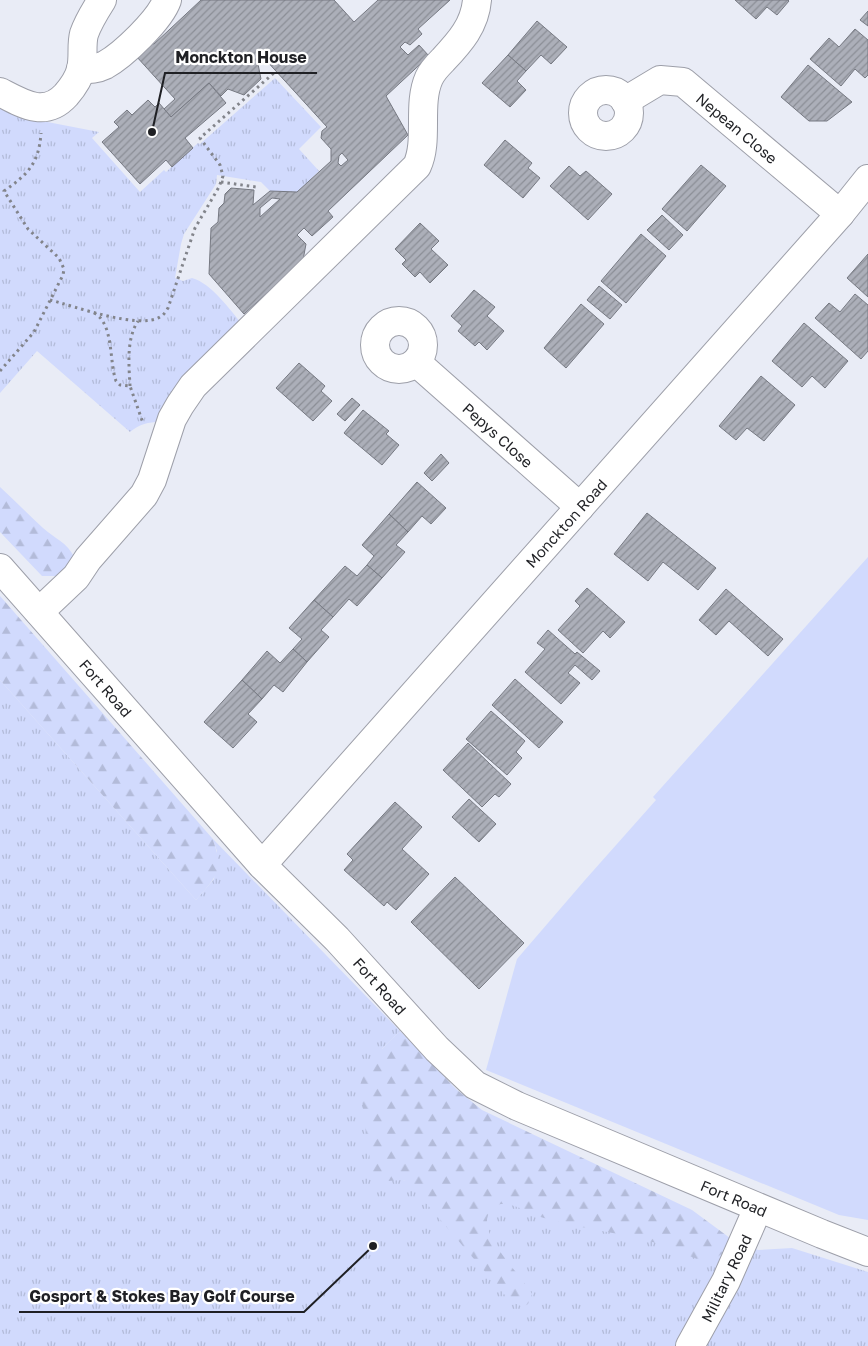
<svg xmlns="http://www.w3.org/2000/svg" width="868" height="1346" font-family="'Golos Text',sans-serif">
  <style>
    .grass { fill: url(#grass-tufts) }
    .forest { fill: url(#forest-firs) }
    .park { fill: #d1dafd }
    .building { fill: url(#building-hatch); stroke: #767982; fill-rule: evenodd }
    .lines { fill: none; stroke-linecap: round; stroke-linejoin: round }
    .minor-casing { stroke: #9d9fa9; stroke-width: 30 }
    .path { stroke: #82848b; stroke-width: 3; stroke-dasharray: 2.5 4; stroke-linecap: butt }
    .minor { stroke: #fff; stroke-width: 28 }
    .labels { text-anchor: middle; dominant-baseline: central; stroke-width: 4.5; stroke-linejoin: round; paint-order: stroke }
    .street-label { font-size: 15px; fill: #1f2024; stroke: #fff }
    .leader { fill: none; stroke: #1f2024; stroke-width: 2 }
    .callout-dot { fill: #1f2024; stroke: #fff; stroke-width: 2 }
    .callout-label { font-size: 16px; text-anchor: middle; font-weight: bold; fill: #1f2024; stroke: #fff; stroke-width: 4.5; stroke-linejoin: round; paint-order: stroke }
  </style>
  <defs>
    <pattern id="grass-tufts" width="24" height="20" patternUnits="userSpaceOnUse" patternTransform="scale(1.25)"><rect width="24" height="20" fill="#d1dafd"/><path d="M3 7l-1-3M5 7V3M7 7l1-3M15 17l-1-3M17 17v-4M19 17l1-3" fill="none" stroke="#b3bbd9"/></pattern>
    <pattern id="forest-firs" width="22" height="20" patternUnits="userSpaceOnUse" patternTransform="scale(1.25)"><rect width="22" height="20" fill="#d1dafd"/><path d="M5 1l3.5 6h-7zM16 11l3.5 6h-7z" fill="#b3bbd9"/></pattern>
    <pattern id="building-hatch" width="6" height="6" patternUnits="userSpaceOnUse" patternTransform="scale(1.25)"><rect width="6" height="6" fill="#acafb9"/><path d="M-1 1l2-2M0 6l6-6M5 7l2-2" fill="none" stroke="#8b8e96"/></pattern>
  </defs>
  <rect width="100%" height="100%" fill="#e9ecf6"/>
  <g class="grass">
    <path d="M275 78 321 127 299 149 319 171 297 192 270 191 261 182 217 175 216 184 184 234 181 244 175 278 183 281 192 278C211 283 230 310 243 325L160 422C148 422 140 424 130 432L37 351 0 393V105L32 119 99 132 92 138 140 192 164 170 166 172 198 143 200 144Z"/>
    <path d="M0 680 196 900 214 879 217 851 212 838 400 1031 382 1049 394 1180H403L734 1241 758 1250 792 1248 868 1272V1346H0Z"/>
  </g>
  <g class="forest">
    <path d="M0 487C14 500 28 514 43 528 54 538 68 543 74 557L62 576H42L0 532Z"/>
    <path d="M0 596 212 838C225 870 217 876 196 900L0 680Z"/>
    <path d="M400 1031 456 1089 482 1110 692 1210 734 1241C726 1250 717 1262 703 1260 690 1258 673 1248 660 1244 622 1233 582 1229 544 1218 531 1214 515 1203 501 1204 492 1205 486 1215 487 1224 489 1245 521 1275 532 1294L528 1304 523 1307 510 1301 408 1182 403 1180 373 1182 360 1086C366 1063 384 1047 400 1031Z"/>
  </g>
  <path class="park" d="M868 557V1220L839 1215 486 1070 517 959 585 880 656 800 653 797Z"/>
  <g class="building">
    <path d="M201 0H334L354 22 378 0H450L418 29 422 34 410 45 405 42 400 47 408 55 419 45 429 56 386 96 408 135 328 211 333 217 312 236 304 228 297 235 306 244 303 260 244 314 209 274 211 228 218 222 219 208 224 203 225 194 231 188 254 190 253 205 270 191 297 192 331 161V149L321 138 322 131 327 127 264 58 258 64 261 79 244 95 228 89 221 96 209 83 171 117 164 109 175 99 136 56 150 43 154 44ZM342 153 348 160 341 166 338 163 339 156ZM272 198 280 199 260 217V208Z"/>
    <path d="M735 0H788L789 1 777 15 767 7 756 19Z"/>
    <path d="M868 11V26L860 20Z"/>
    <path d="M537 21 567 47 551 64 541 55 526 71 508 55Z"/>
    <path d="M855 29 868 40V75L865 78 855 69 841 86 810 59 829 38 839 47Z"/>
    <path d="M508 55 526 71 517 81 526 90 510 107 482 83Z"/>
    <path d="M808 65 852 102 827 121H809L781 97Z"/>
    <path d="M209 83 226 103 185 138 193 148 172 167 166 160 140 184 102 142 119 127 114 122 127 110 132 115 148 100 155 107 159 103 171 117Z"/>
    <path d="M505 140 532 163 528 168 540 178 523 198 484 165Z"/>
    <path d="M701 165 726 186 687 231 662 209Z"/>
    <path d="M569 166 580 176 586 171 612 194 588 220 550 186Z"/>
    <path d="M662 215 683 235 669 250 647 230Z"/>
    <path d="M420 223 439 241 431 249 448 265 430 283 420 272 415 277 402 264 406 260 395 249Z"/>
    <path d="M641 234 666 256 626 303 601 281Z"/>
    <path d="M868 254V297L847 278Z"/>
    <path d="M599 286 622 305 610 319 587 300Z"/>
    <path d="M474 290 495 307 487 316 504 331 487 350 479 342 475 346 458 331 462 326 451 316Z"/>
    <path d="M855 294 868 305V351L861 359 815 318 829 303 840 312Z"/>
    <path d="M581 304 604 324 566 368 544 348Z"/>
    <path d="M804 323 848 361 825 388 812 376 802 387 772 361Z"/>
    <path d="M299 363 325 386 321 391 332 401 313 421 276 388Z"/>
    <path d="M761 376 795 405 764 441 747 428 736 440 719 426Z"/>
    <path d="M352 398 360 405 345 421 337 414Z"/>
    <path d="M363 410 389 431 386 434 399 445 382 465 344 433Z"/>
    <path d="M441 454 449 463 432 481 424 473Z"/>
    <path d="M417 482 446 508 431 524 422 516 408 532 389 514Z"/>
    <path d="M647 513 716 568 698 590 663 562 648 581 614 554Z"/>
    <path d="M389 514 408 532 396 545 405 552 382 578 367 565 374 556 362 545Z"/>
    <path d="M367 565 382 578 357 606 349 599 333 617 314 600 345 566 357 576Z"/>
    <path d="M587 588 625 622 610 638 603 631 583 653 558 630 580 606 575 601Z"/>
    <path d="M726 589 783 639 768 656 729 621 716 635 699 620Z"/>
    <path d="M314 600 333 617 321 630 329 637 307 662 293 649 302 639 289 628Z"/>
    <path d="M548 630 575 654 577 652 600 671 592 680 575 665 568 673 580 683 561 704 525 672 545 649 537 643Z"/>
    <path d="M293 649 307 662 283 692 274 685 262 699 242 680 267 651 280 663Z"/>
    <path d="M515 679 563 722 539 748 492 705Z"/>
    <path d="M242 680 262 699 248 714 257 722 233 748 204 722Z"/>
    <path d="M491 711 525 741 516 752 522 758 507 775 466 739Z"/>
    <path d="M468 743 511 784 499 797 495 794 482 807 443 770Z"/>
    <path d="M469 799 496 824 479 842 452 817Z"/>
    <path d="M395 802 422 827 402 849 429 874 396 910 387 902 384 906 344 870 353 860 347 854Z"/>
    <path d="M455 877 524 943 479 989 411 922Z"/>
  </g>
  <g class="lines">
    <defs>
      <g id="minor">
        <path d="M81 69C90 69 97 69 105 65 123 55 160 20 167 0"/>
        <circle cx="606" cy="113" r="23"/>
        <path d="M0 92C23 104 45 118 66 95 72 88 79 78 81 69 84 57 81 45 84 34 88 22 95 11 102 0"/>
        <path d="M625 101 660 80 683 82 840 214"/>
        <circle cx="399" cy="345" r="24"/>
        <path d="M416 362 580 507"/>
        <path d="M0 568 262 865 337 939 437 1049 475 1085 517 1106 822 1234 868 1252"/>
        <path d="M39 612 76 577 88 559 144 495 152 480 172 419 180 405 193 386 417 166C429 140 417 105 429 78 432 71 438 65 443 60 460 42 475 25 477 0"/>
        <path d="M262 865 840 214 868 179"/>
        <path d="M690 1346 726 1281 758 1208"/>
      </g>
    </defs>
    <use href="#minor" class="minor-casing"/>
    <g class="path">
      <path d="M221 182 256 187"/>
      <path d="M50 300C74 306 139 330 160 317 164 315 166 311 168 308L195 228 219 187 223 176 220 165 200 138 275 72"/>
      <path d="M94 313C114 323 109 362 116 381L120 385 130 386 143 423"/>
      <path d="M0 371 34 332 63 275 64 269 59 258 28 229 4 191C27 175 39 164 41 133"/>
      <path d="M130 386C129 366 126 339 138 321"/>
    </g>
    <use href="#minor" class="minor"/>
  </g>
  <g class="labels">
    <g class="street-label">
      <text transform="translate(737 128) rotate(40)">Nepean Close</text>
      <text transform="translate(498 435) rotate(42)">Pepys Close</text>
      <text transform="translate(566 523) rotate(-48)">Monckton Road</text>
      <text transform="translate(106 688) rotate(49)">Fort Road</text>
      <text transform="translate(380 986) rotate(48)">Fort Road</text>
      <text transform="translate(734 1198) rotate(23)">Fort Road</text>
      <text transform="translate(726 1278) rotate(-64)">Military Road</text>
    </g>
  </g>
  <path class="leader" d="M152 132L165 73H317M373 1246L304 1312H19"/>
  <g class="callout-dot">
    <circle cx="152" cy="132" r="5"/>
    <circle cx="373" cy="1246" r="5"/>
  </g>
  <g class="callout-label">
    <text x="241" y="63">Monckton House</text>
    <text x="162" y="1302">Gosport &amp; Stokes Bay Golf Course</text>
  </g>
</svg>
